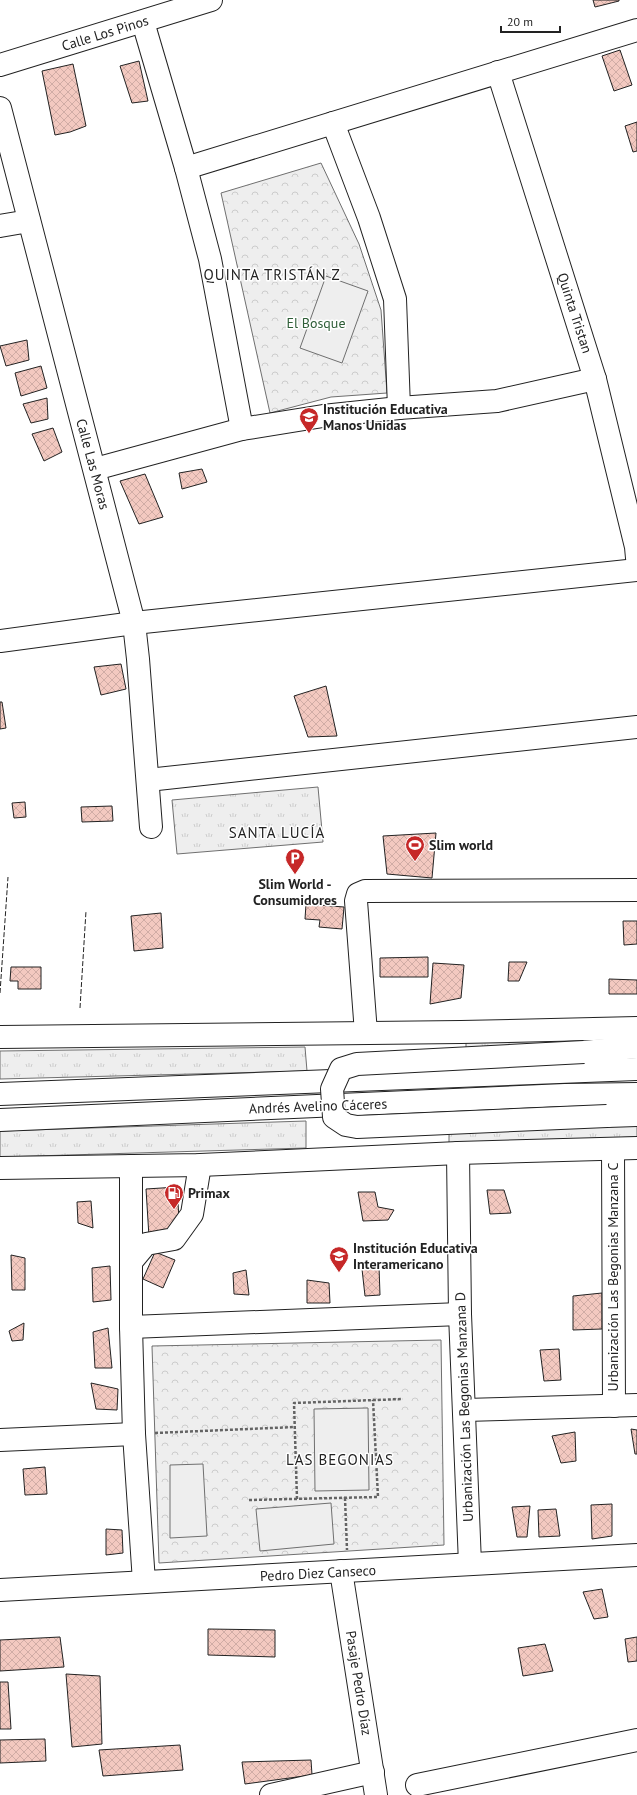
<svg xmlns="http://www.w3.org/2000/svg" width="637" height="1795" font-family="'PT Sans',sans-serif">
  <style>
    .grass { fill: url(#grass-tufts); stroke: #6f6f6f }
    .forest { fill: url(#forest-crowns); stroke: #6f6f6f }
    .pitch { fill: #eee; stroke: #6f6f6f }
    .building { fill: url(#building-cross-hatch); stroke: #222 }
    .lines { fill: none; stroke-linecap: round; stroke-linejoin: round }
    .minor-casing { stroke: #222; stroke-width: 24 }
    .major-casing { stroke: #222; stroke-width: 24 }
    .highway-casing { stroke: #222; stroke-width: 24 }
    .path { stroke: #646464; stroke-width: 2.5; stroke-dasharray: 3 2; stroke-linecap: butt }
    .minor { stroke: #fff; stroke-width: 22 }
    .major { stroke: #fff; stroke-width: 22 }
    .highway { stroke: #fff; stroke-width: 22 }
    .highway-bridge-casing { stroke: #222; stroke-width: 24; stroke-linecap: butt }
    .highway-bridge { stroke: #fff; stroke-width: 22 }
    .fence { stroke: #222; stroke-width: 1; stroke-dasharray: 5 2; stroke-linecap: butt }
    .labels { text-anchor: middle; dominant-baseline: central; stroke-width: 3; stroke-linejoin: round; paint-order: stroke }
    .street-label { font-size: 14px; fill: #222; stroke: #fff }
    .park-label { font-size: 14px; fill: #2f5e38; stroke: #fff }
    .poi-label { font-size: 14px; font-weight: bold; fill: #222; stroke: #fff; text-anchor: start }
    .neighbourhood-label { font-size: 15px; letter-spacing: 1px; fill: #222; stroke: #fff }
  </style>
  <defs>
    <pattern id="grass-tufts" width="24" height="20" patternUnits="userSpaceOnUse"><rect width="24" height="20" fill="#eee"/><path d="M3 7l-1-3M5 7V3M7 7l1-3M15 17l-1-3M17 17v-4M19 17l1-3" fill="none" stroke="#ccc"/></pattern>
    <pattern id="forest-crowns" width="20" height="18" patternUnits="userSpaceOnUse"><rect width="20" height="18" fill="#eee"/><path d="M2 6a3 3 0 1 1 6 0M12 15a3 3 0 1 1 6 0" fill="none" stroke="#ccc"/></pattern>
    <pattern id="building-cross-hatch" width="8" height="8" patternUnits="userSpaceOnUse"><rect width="8" height="8" fill="#f3c9c0"/><path d="M0 0l8 8M0 8l8-8" fill="none" stroke="#d0aca5"/></pattern>
  </defs>
  <rect width="100%" height="100%" fill="#fff"/>
  <g class="grass">
    <path d="M318 787 323 842 177 854 172 800Z"/>
    <path d="M622 1032V1041L466 1051V1038Z"/>
    <path d="M305 1047 307 1071 0 1079V1051Z"/>
    <path d="M306 1121V1148L0 1157V1131Z"/>
    <path d="M637 1122V1137L449 1143V1130Z"/>
  </g>
  <g class="forest">
    <path d="M321 163 359 244 381 310 387 393 331 397 270 413 221 193Z"/>
    <path d="M441 1340 444 1545 159 1563 152 1346Z"/>
  </g>
  <g class="pitch">
    <path d="M326 276 368 291 342 363 300 348Z"/>
    <path d="M368 1408 369 1490 315 1491 314 1409Z"/>
    <path d="M203 1464 207 1536 170 1538V1465Z"/>
    <path d="M331 1503 334 1544 260 1551 256 1509Z"/>
  </g>
  <g class="building">
    <path d="M593 0H619V1L595 7Z"/>
    <path d="M620 50 632 85 614 91 602 56Z"/>
    <path d="M139 61 148 101 132 103 120 66Z"/>
    <path d="M73 64 86 126 70 132 55 135 42 71Z"/>
    <path d="M637 122V151L633 152 625 126Z"/>
    <path d="M27 340 29 360 6 366 0 346Z"/>
    <path d="M41 366 47 388 21 396 15 373Z"/>
    <path d="M47 398 48 419 31 423 23 404Z"/>
    <path d="M53 428 62 452 44 461 32 434Z"/>
    <path d="M202 469 207 482 182 489 179 473Z"/>
    <path d="M145 474 163 517 139 524 120 481Z"/>
    <path d="M121 664 126 689 101 695 94 667Z"/>
    <path d="M326 686 337 736 308 737 294 696Z"/>
    <path d="M0 702H2L6 728 0 729Z"/>
    <path d="M25 802 26 817 14 818 12 803Z"/>
    <path d="M112 806 113 821 82 822 81 807Z"/>
    <path d="M436 833 432 878 387 874 383 836Z"/>
    <path d="M306 904 344 907 342 929 319 927 320 920 305 919Z"/>
    <path d="M161 913 163 948 134 951 131 916Z"/>
    <path d="M623 921H637V944L624 945Z"/>
    <path d="M428 957V977H380V958Z"/>
    <path d="M509 962H527L519 981H508Z"/>
    <path d="M433 963 464 965 461 998 430 1004Z"/>
    <path d="M11 967H41V989H18V981H10Z"/>
    <path d="M609 979 637 980V994H609Z"/>
    <path d="M177 1187 180 1235 149 1237 146 1189Z"/>
    <path d="M487 1190H504L511 1213 490 1214Z"/>
    <path d="M358 1192H375L378 1207 394 1210 388 1220 363 1221Z"/>
    <path d="M91 1201 93 1228 78 1223 77 1202Z"/>
    <path d="M155 1252 175 1260 163 1288 143 1279Z"/>
    <path d="M11 1255 25 1258V1290H12Z"/>
    <path d="M110 1266 111 1300 93 1302 92 1268Z"/>
    <path d="M379 1266 380 1295 365 1296 362 1269Z"/>
    <path d="M246 1270 249 1295 234 1294 233 1273Z"/>
    <path d="M307 1280 329 1283 330 1303H307Z"/>
    <path d="M602 1293V1329L573 1330V1296Z"/>
    <path d="M24 1323 23 1340 12 1341 9 1331Z"/>
    <path d="M108 1328 112 1368H95L93 1332Z"/>
    <path d="M559 1349 561 1380 544 1381 540 1350Z"/>
    <path d="M91 1383 118 1389 117 1410 96 1409Z"/>
    <path d="M631 1429 637 1430V1454H635Z"/>
    <path d="M575 1432 576 1461 561 1463 552 1436Z"/>
    <path d="M45 1467 47 1494 25 1495 23 1469Z"/>
    <path d="M612 1504V1536L592 1539 591 1505Z"/>
    <path d="M530 1506 527 1537H517L512 1507Z"/>
    <path d="M556 1509 560 1536 539 1537 538 1510Z"/>
    <path d="M106 1529 122 1530 123 1553 106 1555Z"/>
    <path d="M602 1589 608 1617 594 1619 583 1592Z"/>
    <path d="M208 1629 275 1630V1657L208 1655Z"/>
    <path d="M60 1637 64 1667 0 1671V1640Z"/>
    <path d="M637 1637V1661L628 1662 625 1639Z"/>
    <path d="M545 1644 553 1671 523 1676 518 1648Z"/>
    <path d="M66 1674 100 1676 102 1744 72 1747Z"/>
    <path d="M0 1682H8L11 1729H0Z"/>
    <path d="M45 1739 46 1761 0 1763V1740Z"/>
    <path d="M180 1745 183 1770 103 1776 99 1750Z"/>
    <path d="M311 1760 312 1775 245 1784 242 1762Z"/>
  </g>
  <g class="lines">
    <defs>
      <g id="minor">
        <path d="M143 22 186 168 210 259 242 429"/>
        <path d="M0 65 211 0"/>
        <path d="M498 72 595 379 636 547 637 558"/>
        <path d="M0 108 134 623 138 659 151 827"/>
        <path d="M333 123 369 218 395 299 399 408"/>
        <path d="M186 168 637 30"/>
        <path d="M0 226 29 221"/>
        <path d="M95 469 242 429 323 416 399 408 497 401 595 379"/>
        <path d="M0 641 134 623 637 570"/>
        <path d="M148 780 637 727"/>
        <path d="M366 1033 356 901 358 894 365 891 637 890"/>
        <path d="M613 1149 614 1406"/>
        <path d="M458 1153 460 1314 470 1564"/>
        <path d="M131 1166V1327L134 1434 144 1582"/>
        <path d="M131 1262 146 1244 174 1239 192 1214 200 1165"/>
        <path d="M131 1327 460 1314"/>
        <path d="M465 1410 637 1405"/>
        <path d="M0 1440 134 1434"/>
        <path d="M341 1571 376 1795"/>
        <path d="M0 1590 637 1555"/>
        <path d="M417 1785 637 1740"/>
        <path d="M271 1795 373 1772"/>
      </g>
      <g id="major">
        <path d="M0 1037 461 1032 637 1028"/>
        <path d="M0 1168 200 1165 458 1153 637 1148"/>
      </g>
      <g id="highway">
        <path d="M584 1052 637 1047"/>
        <path d="M0 1094 637 1069"/>
        <path d="M607 1116 637 1115"/>
        <path d="M0 1120 565 1095 637 1094"/>
      </g>
    </defs>
    <use href="#minor" class="minor-casing"/>
    <use href="#major" class="major-casing"/>
    <use href="#highway" class="highway-casing"/>
    <g class="path">
      <path d="M155 1433 295 1427"/>
      <path d="M345 1498 347 1550"/>
      <path d="M297 1499 294 1403 403 1399"/>
      <path d="M249 1500 378 1497 373 1400"/>
    </g>
    <use href="#minor" class="minor"/>
    <use href="#major" class="major"/>
    <use href="#highway" class="highway"/>
    <defs>
      <path id="highway-bridge" d="M584 1052 357 1064 341 1069 332 1089 334 1117 346 1125 357 1127 607 1116"/>
    </defs>
    <use href="#highway-bridge" class="highway-bridge-casing"/>
    <use href="#highway-bridge" class="highway-bridge"/>
    <g class="fence">
      <path d="M0 993 8 877"/>
      <path d="M80 1008 86 911"/>
    </g>
  </g>
  <defs>
    <symbol id="school-pin" viewBox="-11 -11 22 30"><path d="M0 17L-7.5 6A9.5 9.5 0 1 1 7.5 6Z" fill="#c62828" stroke="#fff"/><path d="M0-5L7-2L0 1L-7-2ZM-4 1L0 2.5L4 1V4Q0 6-4 4Z" fill="#fff"/></symbol>
    <symbol id="stadium-pin" viewBox="-11 -11 22 30"><path d="M0 17L-7.5 6A9.5 9.5 0 1 1 7.5 6Z" fill="#c62828" stroke="#fff"/><path d="M0-5a6.5 5 0 1 0 0 10a6.5 5 0 1 0 0-10ZM-3.5-1.8h7v3.6h-7Z" fill="#fff"/></symbol>
    <symbol id="parking-pin" viewBox="-11 -11 22 30"><path d="M0 17L-7.5 6A9.5 9.5 0 1 1 7.5 6Z" fill="#c62828" stroke="#fff"/><path d="M-3.5-5.5H1a3.5 3.5 0 0 1 0 7H-1V5.5H-3.5ZM-1-3.4V-.6H.8a1.4 1.4 0 0 0 0-2.8Z" fill="#fff"/></symbol>
    <symbol id="fuel-pin" viewBox="-11 -11 22 30"><path d="M0 17L-7.5 6A9.5 9.5 0 1 1 7.5 6Z" fill="#c62828" stroke="#fff"/><path d="M-5.5-6h7V0h2V4h1.3V-2.5L3-4.5l.8-.8L6-3V5H2.5V1h-1V6h-7ZM-4.2-4.7v3.2H.2V-4.7Z" fill="#fff"/></symbol>
  </defs>
  <g fill-rule="evenodd">
    <use href="#school-pin" x="298" y="406" width="22" height="30"/>
    <use href="#stadium-pin" x="404" y="834" width="22" height="30"/>
    <use href="#parking-pin" x="284" y="847" width="22" height="30"/>
    <use href="#fuel-pin" x="163" y="1182" width="22" height="30"/>
    <use href="#school-pin" x="328" y="1245" width="22" height="30"/>
  </g>
  <g class="labels">
    <g class="street-label">
      <text transform="translate(105 33) rotate(-17)">Calle Los Pinos</text>
      <text transform="translate(575 313) rotate(72)">Quinta Tristan</text>
      <text transform="translate(93 464) rotate(75)">Calle Las Moras</text>
      <text transform="translate(318 1106) rotate(-2)">Andrés Avelino Cáceres</text>
      <text transform="translate(613 1277) rotate(-90)">Urbanización Las Begonias Manzana C</text>
      <text transform="translate(464 1407) rotate(-92)">Urbanización Las Begonias Manzana D</text>
      <text transform="translate(318 1573) rotate(-3)">Pedro Diez Canseco</text>
      <text transform="translate(359 1683) rotate(81)">Pasaje Pedro Díaz</text>
    </g>
    <g class="park-label">
      <text x="316" y="323">El Bosque</text>
    </g>
    <g class="poi-label">
      <text x="323" y="409">Institución Educativa<tspan x="323" dy="16">Manos Unidas</tspan></text>
      <text x="429" y="845">Slim world</text>
      <text x="295" y="884" text-anchor="middle">Slim World -<tspan x="295" dy="16">Consumidores</tspan></text>
      <text x="188" y="1193">Primax</text>
      <text x="353" y="1248">Institución Educativa<tspan x="353" dy="16">Interamericano</tspan></text>
    </g>
    <g class="neighbourhood-label">
      <text x="272" y="274">QUINTA TRISTÁN Z</text>
      <text x="277" y="832">SANTA LUCÍA</text>
      <text x="340" y="1459">LAS BEGONIAS</text>
    </g>
  </g>
  <path d="M501 26v6h59v-6" fill="none" stroke="#222222" stroke-width="2"/>
  <text x="507" y="26" font-size="12" fill="#222222" stroke="#ffffff" stroke-width="3" paint-order="stroke">20 m</text>
</svg>
